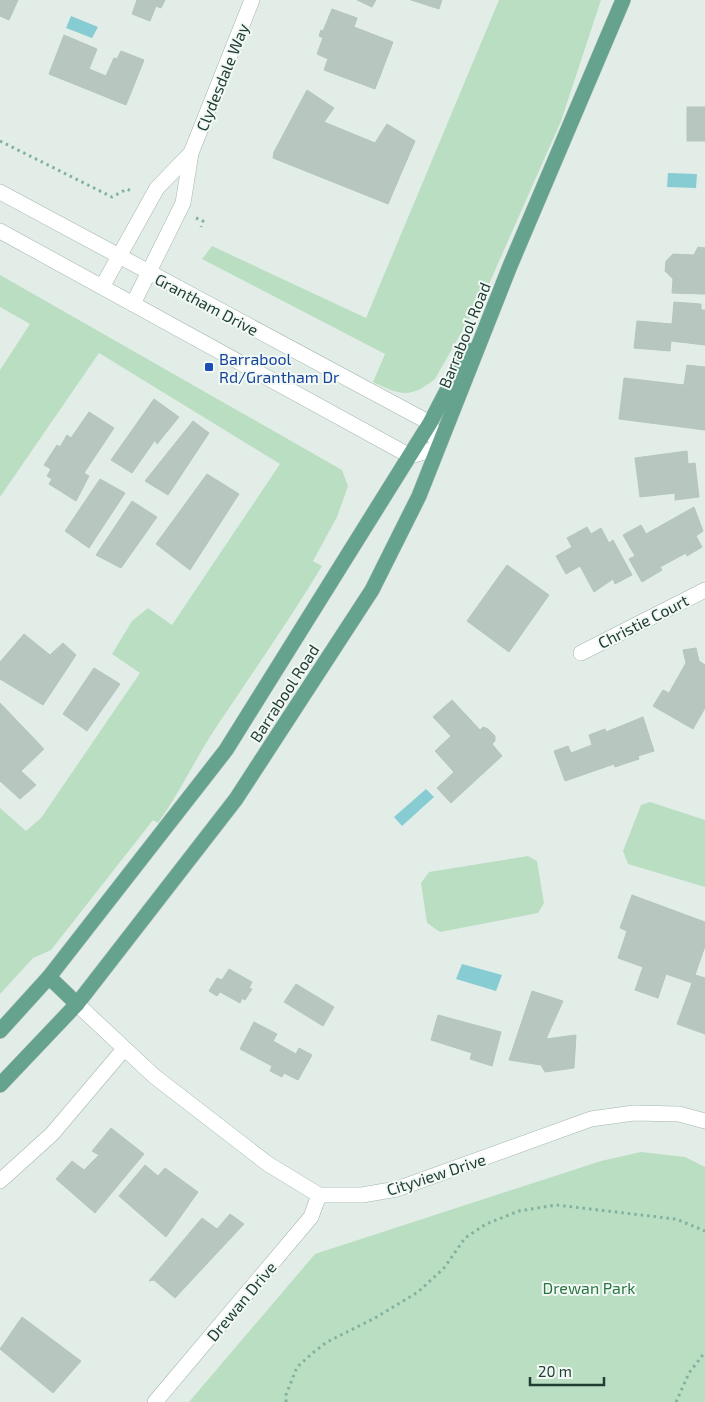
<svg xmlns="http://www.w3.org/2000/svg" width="705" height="1402" font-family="'Exo 2',sans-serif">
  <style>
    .green { fill: #badec2 }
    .water { fill: #88ccd3 }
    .building { fill: #b7c7c0; stroke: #b4c6be }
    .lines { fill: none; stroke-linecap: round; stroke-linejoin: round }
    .minor-casing { stroke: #a4b5ae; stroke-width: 16 }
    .major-casing { stroke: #c1c9c6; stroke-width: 16 }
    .path { stroke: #81b19f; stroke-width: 3; stroke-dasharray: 2.5 4; stroke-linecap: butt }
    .minor { stroke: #fff; stroke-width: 15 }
    .major { stroke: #65a38f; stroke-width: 15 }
    .transit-dot { fill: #1a4fb4; stroke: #f2f9f5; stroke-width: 2 }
    .labels { text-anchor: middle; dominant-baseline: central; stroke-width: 4; stroke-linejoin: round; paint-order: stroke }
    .street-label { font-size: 16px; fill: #213e34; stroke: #f2f9f5 }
    .transit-label { font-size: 16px; fill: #164399; stroke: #f2f9f5; text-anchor: start }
    .park-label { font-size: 16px; fill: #2a7643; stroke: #f2f9f5 }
  </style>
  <rect width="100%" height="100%" fill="#e2ede7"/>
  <g class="green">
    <path d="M499 0H601L561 121 489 284 435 379C410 399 400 395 373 382L385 354 202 259 212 246 366 318Z"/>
    <path d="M0 275 342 470 348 486 337 517 313 561 322 566C287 624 248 679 211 735 193 764 178 795 158 823L153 820 51 950 33 958 0 994V808L26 831 41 818 140 673 112 654 132 621 148 608 172 625 280 464 99 353 0 497V370L30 324 0 307Z"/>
    <path d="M650 802 705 820V887L628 864 623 851 641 805Z"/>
    <path d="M528 856 537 861 544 903 538 913 440 932 427 923 421 883 429 872Z"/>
    <path d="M641 1152 685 1157 705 1167V1402H189L315 1254 601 1161Z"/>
  </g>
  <g class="water">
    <path d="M71 16 98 27 92 38 66 28Z"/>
    <path d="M668 173 697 174 696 188 667 187Z"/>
    <path d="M426 789 434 797 402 826 394 817Z"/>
    <path d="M462 964 502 975 496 991 456 979Z"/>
  </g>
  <g class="building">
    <path d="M0 0H18L9 20 0 16Z"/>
    <path d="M137 0H165L161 8 156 6 150 21 132 14Z"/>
    <path d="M357 0H376L372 7Z"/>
    <path d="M411 0H442L439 9Z"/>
    <path d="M332 9 357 18 354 27 393 42 375 89 324 70 328 59 317 54 323 38 319 36 321 30 323 31Z"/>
    <path d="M64 35 97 49 89 69 106 76 114 58 117 59 121 51 144 60 126 105 49 74Z"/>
    <path d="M307 90 334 108 324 122 375 143 387 124 415 141 388 204 273 158 274 152Z"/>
    <rect x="687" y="107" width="18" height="34"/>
    <path d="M698 247 705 248V294L672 293 673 279 665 271 666 261 673 254 694 255Z"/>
    <path d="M674 302 701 304V310H705V345L671 341 670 351 634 348 637 321 672 324Z"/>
    <path d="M687 365 705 367V430L619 419 624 378 684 385Z"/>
    <path d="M154 399 179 417 157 444 155 440 132 473 111 460Z"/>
    <path d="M89 412 114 428 84 473 89 476 76 501 49 484 52 479 47 476 51 469 44 465 57 445 60 447 67 435 71 438Z"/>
    <path d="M193 421 209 433 168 495 145 481Z"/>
    <path d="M687 451 688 464 695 463 699 497 675 500V493L640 497 635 458Z"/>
    <path d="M207 474 239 494 190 570 156 544Z"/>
    <path d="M100 479 125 493 89 548 65 531Z"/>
    <path d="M132 501 157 517 121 568 96 555Z"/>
    <path d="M694 507 703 531 696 536 702 547 687 556 686 553 660 567 662 570 642 582 629 559 635 556 623 535 641 525 646 534Z"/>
    <path d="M587 527 591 534 601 528 609 543 613 540 632 575 615 584 613 579 594 592 580 566 566 574 556 556 572 547 567 538Z"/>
    <path d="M507 565 549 595 509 652 467 621Z"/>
    <path d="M24 634 50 655 63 643 76 655 43 705 0 679V662Z"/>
    <path d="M696 648 699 661 705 665V708L693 729 653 706 663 690 669 693 686 663 683 650Z"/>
    <path d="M94 668 120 684 87 731 63 714Z"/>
    <path d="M452 700 480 730 483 727 488 729 495 736V741L492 744 502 756 451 803 437 788 454 772 435 751 451 736 433 717Z"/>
    <path d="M0 703 44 749 21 771 36 785 20 799 0 781Z"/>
    <path d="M643 717 654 751 638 756 639 759 615 767 614 764 565 781 554 751 568 746 571 753 592 745 589 735 605 729 606 732Z"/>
    <path d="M632 895 705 922V946L695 975 705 978V1034L677 1024 692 983 666 974 658 998 635 990 643 967 618 958 627 931 620 928Z"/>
    <path d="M229 969 252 982 249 988 252 989 245 1000 242 998 240 1003 220 992 217 996 209 991 217 978 222 980Z"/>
    <path d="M296 984 334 1007 323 1026 284 1002Z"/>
    <path d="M532 991 563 1001 546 1039 576 1035 574 1068 545 1072 541 1065 509 1060Z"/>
    <path d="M438 1015 501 1032 492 1066 470 1059 472 1053 431 1040Z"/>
    <path d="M254 1022 277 1034 273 1041 296 1054 299 1048 312 1055 298 1080 284 1073 282 1077 270 1071 272 1066 240 1049Z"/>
    <path d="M111 1128 144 1154 95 1213 56 1179 72 1161 84 1170 99 1155 92 1151Z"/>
    <path d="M145 1165 158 1176 165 1168 198 1192 166 1237 119 1196Z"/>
    <path d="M230 1214 244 1224 175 1298 154 1280 149 1281 202 1218 217 1229Z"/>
    <path d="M22 1317 81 1361 53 1393 0 1349Z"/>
  </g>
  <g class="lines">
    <defs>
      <g id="minor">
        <path d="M0 192 430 423 438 448 410 456 0 231"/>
        <path d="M102 287 157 188 191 153"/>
        <path d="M133 304 183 203 191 153 252 0"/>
        <path d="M581 653 705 590"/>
        <path d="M77 1004 154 1076 268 1164 319 1195H362L397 1189 591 1119 634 1113 679 1114 705 1121"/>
        <path d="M0 1181 52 1134 124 1049"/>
        <path d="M155 1402 311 1217 319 1195"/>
      </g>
      <g id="major">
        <path d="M49 977 77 1004"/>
        <path d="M0 1031 49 977 226 750 430 423 468 350"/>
        <path d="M0 1085 77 1004 236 799 372 590 419 496 510 266 623 0"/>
      </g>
    </defs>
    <use href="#minor" class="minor-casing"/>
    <use href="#major" class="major-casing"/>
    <g class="path">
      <path d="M0 141 112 197 127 189 133 192"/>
      <path d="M196 218 203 221 201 227"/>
      <path d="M286 1402V1395L297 1367 315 1351 327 1342 375 1318 418 1292 444 1268 465 1238 486 1224 519 1211 556 1205 676 1219 705 1231"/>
      <path d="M676 1402 689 1373 705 1352"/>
    </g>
    <use href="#minor" class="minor"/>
    <use href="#major" class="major"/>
  </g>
  <rect class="transit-dot" x="204" y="362" width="10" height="10" rx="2.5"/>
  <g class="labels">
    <g class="street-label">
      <text transform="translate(222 77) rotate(-68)">Clydesdale Way</text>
      <text transform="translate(207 304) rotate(28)">Grantham Drive</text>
      <text transform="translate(464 335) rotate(-68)">Barrabool Road</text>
      <text transform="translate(643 621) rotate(-27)">Christie Court</text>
      <text transform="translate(284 693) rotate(-57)">Barrabool Road</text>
      <text transform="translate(436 1174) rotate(-18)">Cityview Drive</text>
      <text transform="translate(241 1301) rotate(-50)">Drewan Drive</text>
    </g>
    <g class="transit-label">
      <text x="219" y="358">Barrabool<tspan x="219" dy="18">Rd/Grantham Dr</tspan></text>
    </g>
    <g class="park-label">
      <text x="589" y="1287">Drewan Park</text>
    </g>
  </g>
  <path d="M530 1377v8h74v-8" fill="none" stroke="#213e34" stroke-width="2.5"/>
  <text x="538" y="1377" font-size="15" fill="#213e34" stroke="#f2f9f5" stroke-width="4" paint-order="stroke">20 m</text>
</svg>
